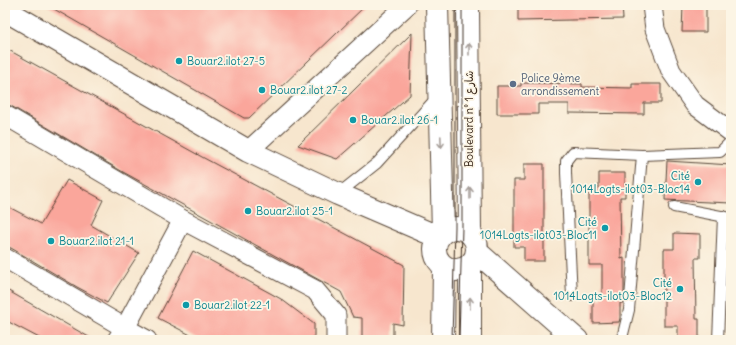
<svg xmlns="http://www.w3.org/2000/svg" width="736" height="345" font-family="Delius,'Playpen Sans Arabic',sans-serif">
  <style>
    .building { fill: #faa69b }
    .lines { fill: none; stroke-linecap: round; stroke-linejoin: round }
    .service-casing { stroke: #574638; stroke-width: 12 }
    .minor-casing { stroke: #574638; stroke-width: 21 }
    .tertiary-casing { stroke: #574638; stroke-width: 24 }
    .secondary-casing { stroke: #574638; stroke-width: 24 }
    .service { stroke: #fff; stroke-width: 10 }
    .minor { stroke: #fff; stroke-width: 19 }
    .tertiary { stroke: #fff; stroke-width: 22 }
    .secondary { stroke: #fff; stroke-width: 22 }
    .tram { stroke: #3b2a1e; stroke-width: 1 }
    .oneway { stroke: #a79f9a }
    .culture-dot { fill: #0f9aa8; stroke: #fcf5e5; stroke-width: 1.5 }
    .service-dot { fill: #5c6f8a; stroke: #fcf5e5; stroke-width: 1.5 }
    .labels { text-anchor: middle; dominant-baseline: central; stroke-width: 3.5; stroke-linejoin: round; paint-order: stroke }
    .culture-label { font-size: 11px; fill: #0d838f; stroke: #fcf5e5; text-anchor: start }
    .service-label { font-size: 11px; fill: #4e5e75; stroke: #fcf5e5; text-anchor: start }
    .street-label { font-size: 11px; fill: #3b2a1e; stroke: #fcf5e5 }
  </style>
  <rect width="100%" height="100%" fill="#fcf5e5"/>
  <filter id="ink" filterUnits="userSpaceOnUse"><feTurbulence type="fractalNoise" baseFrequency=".025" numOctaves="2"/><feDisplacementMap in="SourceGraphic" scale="8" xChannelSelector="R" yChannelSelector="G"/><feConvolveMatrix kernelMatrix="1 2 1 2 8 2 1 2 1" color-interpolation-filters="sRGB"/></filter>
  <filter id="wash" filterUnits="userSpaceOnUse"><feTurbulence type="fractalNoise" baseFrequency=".012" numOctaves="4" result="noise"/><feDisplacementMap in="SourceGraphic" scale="16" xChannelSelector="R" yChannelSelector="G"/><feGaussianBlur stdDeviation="0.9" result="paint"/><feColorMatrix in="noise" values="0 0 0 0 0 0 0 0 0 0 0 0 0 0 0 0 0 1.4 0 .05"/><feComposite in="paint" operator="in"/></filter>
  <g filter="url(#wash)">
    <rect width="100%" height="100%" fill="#f7e6ce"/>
    <g id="blocks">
      <g class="building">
        <path d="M47 5H366L249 118H244Z"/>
        <path d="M518 5H622L623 19 518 21Z"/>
        <path d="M683 5H706V32H682Z"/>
        <path d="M412 33 410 95 337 159 298 145Z"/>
        <path d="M5 48 202 157 404 265 403 325 393 323V340H362V318L353 317 341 292 123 172 11 106 5 104Z"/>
        <path d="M521 83 582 84V87L632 88V84H661V103H644V114L569 113V104H538V114H497V86H521Z"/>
        <path d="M667 161 731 165V203L665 200Z"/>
        <path d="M524 164H544V261H524V247H514V180H524Z"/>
        <path d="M599 173H625V197H620L621 259 624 258V292L623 303H620V318L619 322 593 323V299H602V265H589V189L599 188Z"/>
        <path d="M67 180 103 200 91 225 139 253 107 303 77 287 11 248 5 247V205L41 224Z"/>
        <path d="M674 233 700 234V258H695L696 319H699V340H678V326H664V249H674Z"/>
        <path d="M193 251 281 299 314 324V340H200L158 318Z"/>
        <path d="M5 289 94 340H43L5 320Z"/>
      </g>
    </g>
  </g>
  <g filter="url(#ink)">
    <use href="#blocks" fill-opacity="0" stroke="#574638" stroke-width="1"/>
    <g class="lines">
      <defs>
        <g id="service">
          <path d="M338 194 377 163 438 96"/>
          <path d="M674 207 731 218"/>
          <path d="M572 296 566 173V161L573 152 642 155 720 152 731 141"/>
          <path d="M621 340 623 334 629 310 642 155"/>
          <path d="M718 340 723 216"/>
        </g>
        <g id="minor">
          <path d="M652 5 655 29 671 71 695 105 731 132"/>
          <path d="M5 115 183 220 315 290 336 315V340"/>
          <path d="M248 151 407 5"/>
          <path d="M5 258 125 328 147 340"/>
          <path d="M117 340 125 328 183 220"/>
        </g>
        <g id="tertiary">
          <path d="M5 10 248 151 338 194 438 237"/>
          <path d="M477 252 577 340"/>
        </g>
        <g id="secondary">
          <path d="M437 5 443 231"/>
          <path d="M468 5 470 232"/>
          <circle cx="456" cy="249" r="21"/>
          <path d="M443 340 444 267"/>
          <path d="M470 340V265"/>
        </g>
      </defs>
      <use href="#service" class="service-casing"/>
      <use href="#minor" class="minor-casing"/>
      <use href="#tertiary" class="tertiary-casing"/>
      <use href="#secondary" class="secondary-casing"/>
      <use href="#service" class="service"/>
      <use href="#minor" class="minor"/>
      <use href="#tertiary" class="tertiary"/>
      <use href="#secondary" class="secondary"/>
      <g class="tram">
        <path d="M452 340 455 227V5"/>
        <path d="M459 340 462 227V5"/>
      </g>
    </g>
    <defs><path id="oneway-shaft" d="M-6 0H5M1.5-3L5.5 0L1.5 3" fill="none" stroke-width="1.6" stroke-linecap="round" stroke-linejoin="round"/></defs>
    <g class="oneway">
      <use href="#oneway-shaft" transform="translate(469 49) rotate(-90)"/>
      <use href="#oneway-shaft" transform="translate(441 142) rotate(88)"/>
      <use href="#oneway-shaft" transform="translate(470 193) rotate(-90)"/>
      <use href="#oneway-shaft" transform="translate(470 303) rotate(-89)"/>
    </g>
  </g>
  <g class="culture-dot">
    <circle cx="179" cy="61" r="4"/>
    <circle cx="262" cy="90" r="4"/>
    <circle cx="353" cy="120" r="4"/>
    <circle cx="698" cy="182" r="4"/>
    <circle cx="248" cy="211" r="4"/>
    <circle cx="605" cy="228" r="4"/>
    <circle cx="51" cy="241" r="4"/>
    <circle cx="680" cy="289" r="4"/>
    <circle cx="186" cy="305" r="4"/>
  </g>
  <circle class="service-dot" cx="513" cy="84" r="4"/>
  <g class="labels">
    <g class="culture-label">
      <text x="187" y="61">Bouar2.ilot 27-5</text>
      <text x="270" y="90">Bouar2.ilot 27-2</text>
      <text x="361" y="120">Bouar2.ilot 26-1</text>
      <text x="690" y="176" text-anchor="end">Cité<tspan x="690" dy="13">1014Logts-ilot03-Bloc14</tspan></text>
      <text x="256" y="211">Bouar2.ilot 25-1</text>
      <text x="597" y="222" text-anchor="end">Cité<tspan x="597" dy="13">1014Logts-ilot03-Bloc11</tspan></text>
      <text x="59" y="241">Bouar2.ilot 21-1</text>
      <text x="672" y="283" text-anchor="end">Cité<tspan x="672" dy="13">1014Logts-ilot03-Bloc12</tspan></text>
      <text x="194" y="305">Bouar2.ilot 22-1</text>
    </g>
    <g class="service-label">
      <text x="521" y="78">Police 9ème<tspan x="521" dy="13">arrondissement</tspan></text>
    </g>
    <g class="street-label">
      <text transform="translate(469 119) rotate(-90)">Boulevard n° شارع 1</text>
    </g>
  </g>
  <rect width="736" height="345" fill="none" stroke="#fcf5e5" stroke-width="20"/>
</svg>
